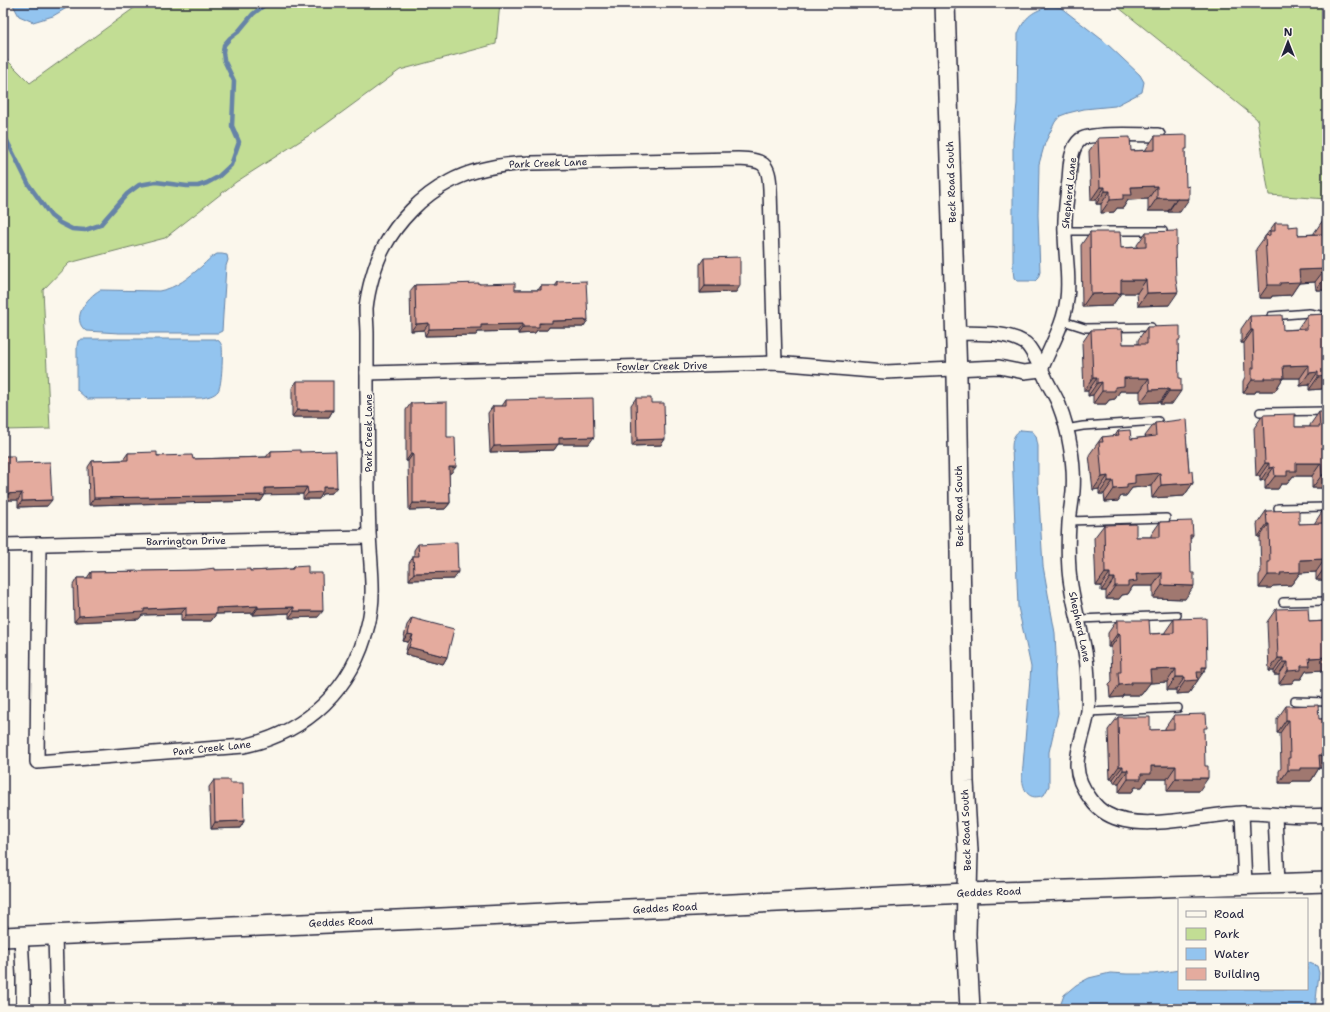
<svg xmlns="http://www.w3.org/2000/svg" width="1330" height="1012" font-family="'Shantell Sans',sans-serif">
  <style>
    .green { fill: #c2dd94; stroke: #728068 }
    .water { fill: #93c4ef; stroke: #6683a7 }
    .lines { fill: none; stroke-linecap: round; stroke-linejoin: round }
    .stream { stroke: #6683a7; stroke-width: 4.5 }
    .lane-casing { stroke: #22223b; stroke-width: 10 }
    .street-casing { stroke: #22223b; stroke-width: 16 }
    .secondary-casing { stroke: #22223b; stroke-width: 22 }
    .lane { stroke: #fbf7ec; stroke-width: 7 }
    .street { stroke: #fbf7ec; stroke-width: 13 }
    .secondary { stroke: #fbf7ec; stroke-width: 19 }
    .wall { fill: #c49388; stroke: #22223b }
    .shaded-wall { fill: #a0786f; stroke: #22223b }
    .building { fill: #e4ab9e; stroke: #22223b }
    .labels { text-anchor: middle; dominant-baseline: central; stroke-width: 3.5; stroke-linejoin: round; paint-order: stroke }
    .street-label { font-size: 10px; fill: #22223b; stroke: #fbf7ec }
  </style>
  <rect width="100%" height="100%" fill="#fbf7ec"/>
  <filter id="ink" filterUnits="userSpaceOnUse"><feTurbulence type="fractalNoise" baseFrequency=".025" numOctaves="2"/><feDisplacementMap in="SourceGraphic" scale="8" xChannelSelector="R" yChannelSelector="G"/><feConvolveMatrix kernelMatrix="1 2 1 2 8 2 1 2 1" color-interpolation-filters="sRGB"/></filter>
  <g filter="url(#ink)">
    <g class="green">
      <path d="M141 3H500L496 44 400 70 322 127 236 182 165 238 69 263 43 290 50 429 3 430V56L30 83Z"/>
      <path d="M1113 3H1327V199L1269 195 1257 119Z"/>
    </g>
    <g class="water">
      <path d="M12 3H75L53 16 33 22 19 16Z"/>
      <path d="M1051 6 1060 7 1105 42 1140 75 1144 82 1142 92 1115 106 1084 109 1068 113 1060 116 1055 122 1045 143 1039 164 1038 215 1040 272 1038 278 1035 281H1018L1014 278 1013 270V141L1017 104 1018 34C1025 16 1033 11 1051 6Z"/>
      <path d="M217 254H222L227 255 228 260 226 266 222 331 218 333H119L86 331C70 319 87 297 100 290L159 291C177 288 189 277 202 266 207 261 211 257 217 254Z"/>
      <path d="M82 339H215L219 341C220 342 221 344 222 346 223 353 222 386 218 391 214 396 207 397 201 398L87 399 77 390V346L78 341Z"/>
      <path d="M1021 430 1032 431 1036 436 1038 446V484L1043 566 1055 633 1056 655 1055 675 1058 713 1049 752V786L1044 795C1029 801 1024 792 1022 778L1031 667 1018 607 1012 448C1012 440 1014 433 1021 430Z"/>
      <path d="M1307 962 1317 966 1319 973 1315 1009H1059L1064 995 1076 985 1089 978 1110 973 1127 974H1153L1179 970V989H1307Z"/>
    </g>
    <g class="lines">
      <path class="stream" d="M3 133 29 185 51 216 60 223 72 229 85 230 100 225 127 194 139 185 156 182 187 186H198L207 183 218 177 231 165 239 142 232 126 234 81 224 60 223 52 224 45 230 38 238 32 253 14 267 3"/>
      <defs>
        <g id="lane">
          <path d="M1065 231H1163"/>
          <path d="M1271 316 1309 313 1327 316"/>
          <path d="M1063 321 1085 328 1151 327"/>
          <path d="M1260 412 1327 411"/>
          <path d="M1066 429 1083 426 1158 421"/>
          <path d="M1278 508 1327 507"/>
          <path d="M1069 521 1166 518"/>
          <path d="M1283 602 1327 601"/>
          <path d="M1079 619 1177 615"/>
          <path d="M1295 701 1327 702"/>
          <path d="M1087 712 1178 708"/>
        </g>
        <g id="street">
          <path d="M956 333C979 334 1005 331 1025 343 1032 348 1041 369 1045 377 1049 387 1056 396 1059 405 1069 430 1075 465 1073 491 1072 502 1070 512 1069 523 1068 539 1068 555 1069 570 1072 609 1088 644 1088 683 1088 693 1089 702 1088 711 1083 745 1065 766 1090 798 1094 804 1101 811 1107 814 1141 834 1206 813 1244 813 1272 813 1299 818 1327 815"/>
          <path d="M1041 370C1051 345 1064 325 1067 299 1070 277 1065 254 1065 232 1064 215 1067 197 1069 180 1070 168 1070 148 1080 140 1088 132 1145 135 1158 135"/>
          <path d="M367 373 775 363 885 372 999 367 1024 372 1041 370"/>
          <path d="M39 544 37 762 244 746C307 732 353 689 368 625 376 595 370 563 369 532 367 486 368 440 367 394 367 374 367 354 367 334 367 326 366 317 366 308 368 290 375 263 384 247 398 221 422 196 449 182 474 168 504 164 532 163L738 159C763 160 769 162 770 189L775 363"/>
          <path d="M3 545 369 537"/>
          <path d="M1242 813 1245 885"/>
          <path d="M1275 815 1278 884"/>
          <path d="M55 935 57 1009"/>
          <path d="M21 936 23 975V1009"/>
        </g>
        <g id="secondary">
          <path d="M945 3 957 377 964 782 968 851 966 934 970 1009"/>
          <path d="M3 937 420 919 966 893 1327 882"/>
        </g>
      </defs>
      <use href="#lane" class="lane-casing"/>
      <use href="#street" class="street-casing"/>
      <use href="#secondary" class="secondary-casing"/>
      <use href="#lane" class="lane"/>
      <use href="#street" class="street"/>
      <use href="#secondary" class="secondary"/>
    </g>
    <g class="wall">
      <path d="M1155 136 1185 152 1180 212H1168V211H1148V199L1128 200 1123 208H1117L1114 212 1101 213V204H1096V200H1091L1089 151 1098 138 1131 151 1146 150V149Z"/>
      <path d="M1323 220H1327V294H1325V290H1316L1315 282 1299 283 1291 295 1272 296 1271 298H1259L1256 249 1275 223 1288 227 1298 235 1314 234V233Z"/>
      <path d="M1090 232 1121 248 1137 247V245L1146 232 1175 246 1169 305 1138 306 1137 293H1121L1112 306 1082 307 1081 245Z"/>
      <path d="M704 258 736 292 700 293V264Z"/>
      <path d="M558 282 588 320 583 327H549L547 330H537L535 333 518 334V331L478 332 476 335 425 336 424 330 411 331 410 291 415 285 479 284 515 290H538L541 286H555Z"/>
      <path d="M1327 314V382L1322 389 1309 390V385L1300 386V378H1283L1275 391H1256L1255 393H1243V381L1245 377 1244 343H1241V329L1250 316 1283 330 1298 329V328L1307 315Z"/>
      <path d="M1147 327 1178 344 1172 404H1160V402L1140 403V391H1120L1115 399 1109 400 1106 404H1093V395L1088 396V391H1084L1082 343 1091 330 1123 344H1138V340Z"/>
      <path d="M297 381 333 410 329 417H292V388Z"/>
      <path d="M636 398 665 439 661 445 632 446 631 405Z"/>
      <path d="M506 400 589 444H558L554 450 490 452 488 413 493 406H502Z"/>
      <path d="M411 403 447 437 451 473H449L450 503 445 509 409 510 408 461H406V410Z"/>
      <path d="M1319 412 1327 488H1312V476H1293L1287 484H1281L1278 489H1265V480L1260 481V476H1256L1254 428 1263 415 1295 427H1310V425Z"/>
      <path d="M1155 423 1186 436 1189 471 1193 483 1184 496 1152 498 1151 486 1132 488 1126 496H1121L1118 501 1105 502 1104 494H1099V489L1093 490 1089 455 1102 437 1115 436 1118 431 1131 439 1146 437 1145 436Z"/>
      <path d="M271 451 300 452 332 493 322 494 319 499H303V494H265L261 501 89 505 88 467 92 461 123 460 128 453 193 459 266 457Z"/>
      <path d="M3 456 15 463 47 506 18 507V500H3Z"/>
      <path d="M1323 510H1327V584H1325V580H1316V572L1300 573 1291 585 1273 586 1271 588H1259V575L1261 572 1260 537H1258L1257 524 1266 511 1299 524H1314Z"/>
      <path d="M1160 522 1193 535 1190 539 1185 599 1153 598V586H1133L1128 594 1122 595 1119 599H1106V591H1101V586H1096L1094 538 1104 525 1136 537H1151V535Z"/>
      <path d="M418 544 454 579 409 580V563L414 556V550Z"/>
      <path d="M293 567 308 573 318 617 289 618V613L253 615V613L216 614 211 621H181V614L142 615 139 619 74 622 73 585 77 578H87L91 572 215 570 250 571 291 569Z"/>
      <path d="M1276 609 1309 622 1324 621V620L1327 615V682H1326V670L1306 671 1301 679H1295L1292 683 1279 684V675H1274V671H1269L1267 622Z"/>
      <path d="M412 618 447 657 443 664 405 654 408 642 403 641 407 625Z"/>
      <path d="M1174 619 1198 680 1189 693 1176 694V690H1167V682L1150 683 1141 695H1123L1122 697 1110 698 1109 685 1112 682 1111 647H1108V633L1117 620 1150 634 1165 633V632Z"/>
      <path d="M1286 706 1319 719H1327V768H1319L1311 781H1292L1291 783H1279V771L1281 768 1280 733H1277V719Z"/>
      <path d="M1174 715 1204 731 1199 791H1167V779H1147L1142 787H1135L1132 792H1119V783H1114L1113 779H1110L1108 730 1118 717 1150 730H1165V728Z"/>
      <path d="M214 780 244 821 240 828 211 829 209 787Z"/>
    </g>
    <g class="shaded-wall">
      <path d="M1157 186 1148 199 1128 200 1123 208H1117L1114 212 1101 213 1110 200 1131 187Z"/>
      <path d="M1100 187H1105L1096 200H1091Z"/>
      <path d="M1105 191H1110L1101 204H1096Z"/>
      <path d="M1157 198H1177L1168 211H1148Z"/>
      <path d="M1177 199H1189L1180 212H1168Z"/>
      <path d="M1325 269 1315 282 1299 283 1291 295 1272 296 1271 298H1259L1268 285 1299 270Z"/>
      <path d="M1325 277H1327V287L1325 290H1316Z"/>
      <path d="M1121 280H1146L1137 293H1112Z"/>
      <path d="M705 286H740L736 292 700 293Z"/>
      <path d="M1178 292 1169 305 1138 306 1147 293Z"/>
      <path d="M1121 293 1112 306 1082 307 1091 294Z"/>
      <path d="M588 320 583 327H549L547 330H537L535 333 518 334 523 327 552 321Z"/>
      <path d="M429 323 424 330 411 331 416 324Z"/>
      <path d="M523 324 518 331 478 332 476 335 425 336 429 329 481 325Z"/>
      <path d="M1251 330H1253L1244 343H1241Z"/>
      <path d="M1309 365 1300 378H1283L1275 391H1256L1255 393H1243L1252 380 1264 378 1283 366Z"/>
      <path d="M1318 372 1309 385 1300 386 1309 373Z"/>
      <path d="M1327 373V382L1322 389 1309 390 1318 377Z"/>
      <path d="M1093 378H1097L1088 391H1084Z"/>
      <path d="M1124 378H1149L1140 391H1120L1115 399 1109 400 1106 404H1093L1102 391Z"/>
      <path d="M1102 382 1093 395 1088 396 1097 383Z"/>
      <path d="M1169 389 1160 402 1140 403 1150 390Z"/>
      <path d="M1169 391H1181L1172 404H1160Z"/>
      <path d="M297 410H333L329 417H292Z"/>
      <path d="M594 437 589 444H558L554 450 490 452 494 446 559 438Z"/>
      <path d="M665 439 661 445 632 446 637 440Z"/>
      <path d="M411 454H413L408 461H406Z"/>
      <path d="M1265 463H1269L1260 476H1256Z"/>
      <path d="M1296 463H1321L1312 476H1293L1287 484H1281L1278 489H1265L1275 476 1287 471Z"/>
      <path d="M449 467H456L451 473 444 474Z"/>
      <path d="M1274 467 1265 480 1260 481 1269 468Z"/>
      <path d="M1160 473 1151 486 1132 488 1126 496H1121L1118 501 1105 502 1114 489 1127 484 1135 475Z"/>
      <path d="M1322 475H1327V488H1312Z"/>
      <path d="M1108 476 1099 489 1093 490 1102 477Z"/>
      <path d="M1108 481H1113L1104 494H1099Z"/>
      <path d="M1193 483 1184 496 1152 498 1161 485Z"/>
      <path d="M307 487 303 494 260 495 265 488Z"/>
      <path d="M323 487H337L332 493 322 494 319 499H303L308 493Z"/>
      <path d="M22 493 18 500H3V494Z"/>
      <path d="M265 495 261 501 89 505 94 498Z"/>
      <path d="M52 500 47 506 18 507 22 501Z"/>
      <path d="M413 503H450L445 509 409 510Z"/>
      <path d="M1267 524H1269L1260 537H1258Z"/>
      <path d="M1325 559 1316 572 1300 573 1291 585 1273 586 1271 588H1259L1268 575 1280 573 1300 560Z"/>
      <path d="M1325 567H1327V577L1325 580H1316Z"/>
      <path d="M458 572 454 579 409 580 414 573Z"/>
      <path d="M1105 573H1110L1101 586H1096Z"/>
      <path d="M1162 573 1153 586H1133L1128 594 1122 595 1119 599H1106L1115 586 1128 582 1136 574Z"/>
      <path d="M1110 578H1115L1106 591H1101Z"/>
      <path d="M1162 585 1194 586 1185 599 1153 598Z"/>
      <path d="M258 606 253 613 216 614 211 621H181L186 615 216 608Z"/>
      <path d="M186 607 181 614 142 615 139 619 74 622 79 616 144 609Z"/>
      <path d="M294 607 289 613 253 615 258 608Z"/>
      <path d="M294 611H323L318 617 289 618Z"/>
      <path d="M3 619H6L3 623Z"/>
      <path d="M408 634 413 635 408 642 403 641Z"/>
      <path d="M1117 634H1120L1111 647H1108Z"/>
      <path d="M409 647 447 657 443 664 405 654Z"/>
      <path d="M1327 657V668L1326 670 1306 671 1301 679H1295L1292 683 1279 684 1288 671 1301 666 1309 658Z"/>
      <path d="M1278 658H1283L1274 671H1269Z"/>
      <path d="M1283 662H1288L1279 675H1274Z"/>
      <path d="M1202 667H1207L1189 693 1176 694 1185 681 1197 672Z"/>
      <path d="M1176 669 1167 682 1150 683 1141 695H1123L1122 697 1110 698 1119 685 1131 682 1150 670Z"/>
      <path d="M1176 677H1185L1176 690H1167Z"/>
      <path d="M1286 720H1289L1280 733H1277Z"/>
      <path d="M1319 755H1327V768H1319L1311 781H1292L1291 783H1279L1288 770 1300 768Z"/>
      <path d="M1119 766H1123L1113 779H1110Z"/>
      <path d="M1151 766H1176L1167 779H1147L1142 787H1135L1132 792H1119L1128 779 1141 774Z"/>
      <path d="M1123 770H1128L1119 783H1114Z"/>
      <path d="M1176 778H1208L1199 791H1167Z"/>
      <path d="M244 821 240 828 211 829 215 822Z"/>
    </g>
    <g class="building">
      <path d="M1187 135V149H1185L1186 187 1189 186V199H1177V198H1157V186L1131 187 1132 195H1123V199L1110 200V191H1105V187H1100L1098 138 1130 137 1131 151 1155 150V136Z"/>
      <path d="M1323 220H1327V277H1325V269L1299 270 1300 282 1280 283V285H1268L1265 236 1270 235V231H1275V223H1288V227L1298 226V235L1323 234Z"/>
      <path d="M1177 231V244L1175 246 1176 280 1178 292 1147 293 1146 280H1121V293L1091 294 1090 232H1120L1121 248 1146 247V232Z"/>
      <path d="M740 257V286H705L704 258Z"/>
      <path d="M586 281 588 320 552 321V323H539V327H523V324L481 325V328L429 329V323L416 324 415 285 479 283V284L515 283V290H541V286H558V282Z"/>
      <path d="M1327 314V376L1318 377V372L1309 373V365L1283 366 1284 378H1264V380H1252V368H1254L1253 330H1251L1250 316 1282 315 1283 330 1307 329V315Z"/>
      <path d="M1180 326V340H1178L1179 378H1181V391H1169V389L1150 390 1149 378H1124V386L1115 387V391H1102V382L1097 383V378H1093L1091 330 1122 329 1123 344H1147V327Z"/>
      <rect x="297" y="381" width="36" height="29"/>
      <path d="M593 398 594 437 559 438V444L494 446 493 406H506V400Z"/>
      <path d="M636 398H651V403H664L665 439 637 440Z"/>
      <path d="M447 402V437H455L456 467H449L450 503H413V454H411V403Z"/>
      <path d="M1319 412H1327V475H1322L1321 463H1296V471H1287V476H1275L1274 467 1269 468V463H1265L1263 415 1295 414V427H1320Z"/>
      <path d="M1187 419 1188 433 1186 434 1189 471H1192L1193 483 1161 485 1160 473 1135 475V483L1127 484V488L1114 489 1113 481H1108V476L1102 477 1099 442H1103L1102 437 1119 435 1118 431 1130 430 1131 439 1156 436 1155 423Z"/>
      <path d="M300 450V452L336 451 337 487H323V492L308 493 307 487 265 488V495L94 498 92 461 128 460V453L157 452V456L192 455 193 459 271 457V451Z"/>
      <path d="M3 456H14L15 463 50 462 52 500 22 501V493L3 494Z"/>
      <path d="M1299 510V524L1323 523V510H1327V567H1325V559L1300 560V572L1280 573 1281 575H1268V562H1270L1269 524H1267L1266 511Z"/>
      <path d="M1192 521 1193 535H1190L1191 573H1194V586L1162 585V573L1136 574 1137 581 1128 582V586H1115V578H1110V573H1105L1104 525 1136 524V537H1160V522Z"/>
      <path d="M457 542 458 572 414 573 413 556H419L418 544Z"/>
      <path d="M308 566V573H322L323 611H294V607L258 608V606L216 608V614L186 615V607L144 609V612L79 616 77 578H91V572L199 570 215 568V570L250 569V571L293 569V567Z"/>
      <path d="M3 581H5L6 619H3Z"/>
      <path d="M1308 608 1309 622 1327 621V657L1309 658 1310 666H1301V670L1288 671V662H1283V658H1278L1276 609Z"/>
      <path d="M412 618 454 629 447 657 409 647 413 635 408 634Z"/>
      <path d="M1206 618 1207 667H1202V672H1197L1198 680 1185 681V677H1176V669L1150 670 1151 682H1131V684L1119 685 1118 672H1121L1120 634H1117V620H1149L1150 634 1174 633V619Z"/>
      <path d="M1318 705 1319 719H1327V755H1319L1320 768H1300V770H1288V758H1290L1289 720H1286V706Z"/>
      <path d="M1206 714 1207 728H1204L1205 766H1208V778H1176V766H1151V774H1141V779H1128V770H1123V766H1119L1118 717H1150V730L1174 729V715Z"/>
      <path d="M214 780H230V783H243L244 821 215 822Z"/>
    </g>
  </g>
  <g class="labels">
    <g class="street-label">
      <text transform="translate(548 163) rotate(-2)">Park Creek Lane</text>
      <text transform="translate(951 182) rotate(-92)">Beck Road South</text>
      <text transform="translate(1069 193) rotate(-84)">Shepherd Lane</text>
      <text transform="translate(662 366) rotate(-1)">Fowler Creek Drive</text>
      <text transform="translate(368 433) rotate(-90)">Park Creek Lane</text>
      <text transform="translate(959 506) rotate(-91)">Beck Road South</text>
      <text transform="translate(186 541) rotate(-1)">Barrington Drive</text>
      <text transform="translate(1080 627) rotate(78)">Shepherd Lane</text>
      <text transform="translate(212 748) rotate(-6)">Park Creek Lane</text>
      <text transform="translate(966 830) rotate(-92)">Beck Road South</text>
      <text transform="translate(989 892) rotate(-2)">Geddes Road</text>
      <text transform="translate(665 908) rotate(-3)">Geddes Road</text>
      <text transform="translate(341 922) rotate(-2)">Geddes Road</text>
    </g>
  </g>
  <rect width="1330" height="1012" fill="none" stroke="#fbf7ec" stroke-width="16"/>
  <rect x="8" y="8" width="1314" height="996" fill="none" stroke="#22223b" stroke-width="1.5" filter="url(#ink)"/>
  <rect x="1178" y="898" width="130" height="92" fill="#fbf7ec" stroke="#a4a2a5"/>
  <rect x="1186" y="911" width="20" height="6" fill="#fbf7ec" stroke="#a4a2a5"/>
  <text x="1214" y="918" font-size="12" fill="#22223b">Road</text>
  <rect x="1186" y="928" width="20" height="12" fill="#c2dd94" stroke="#a4a2a5"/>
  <text x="1214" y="938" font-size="12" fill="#22223b">Park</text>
  <rect x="1186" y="948" width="20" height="12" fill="#93c4ef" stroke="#a4a2a5"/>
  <text x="1214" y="958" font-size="12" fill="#22223b">Water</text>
  <rect x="1186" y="968" width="20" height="12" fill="#e4ab9e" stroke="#a4a2a5"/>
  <text x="1214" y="978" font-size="12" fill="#22223b">Building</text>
  <g transform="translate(1288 42)" stroke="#fbf7ec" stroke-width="3" paint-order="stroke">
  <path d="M0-3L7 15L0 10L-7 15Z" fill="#22223b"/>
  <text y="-6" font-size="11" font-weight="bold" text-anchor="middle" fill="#22223b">N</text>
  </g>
</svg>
